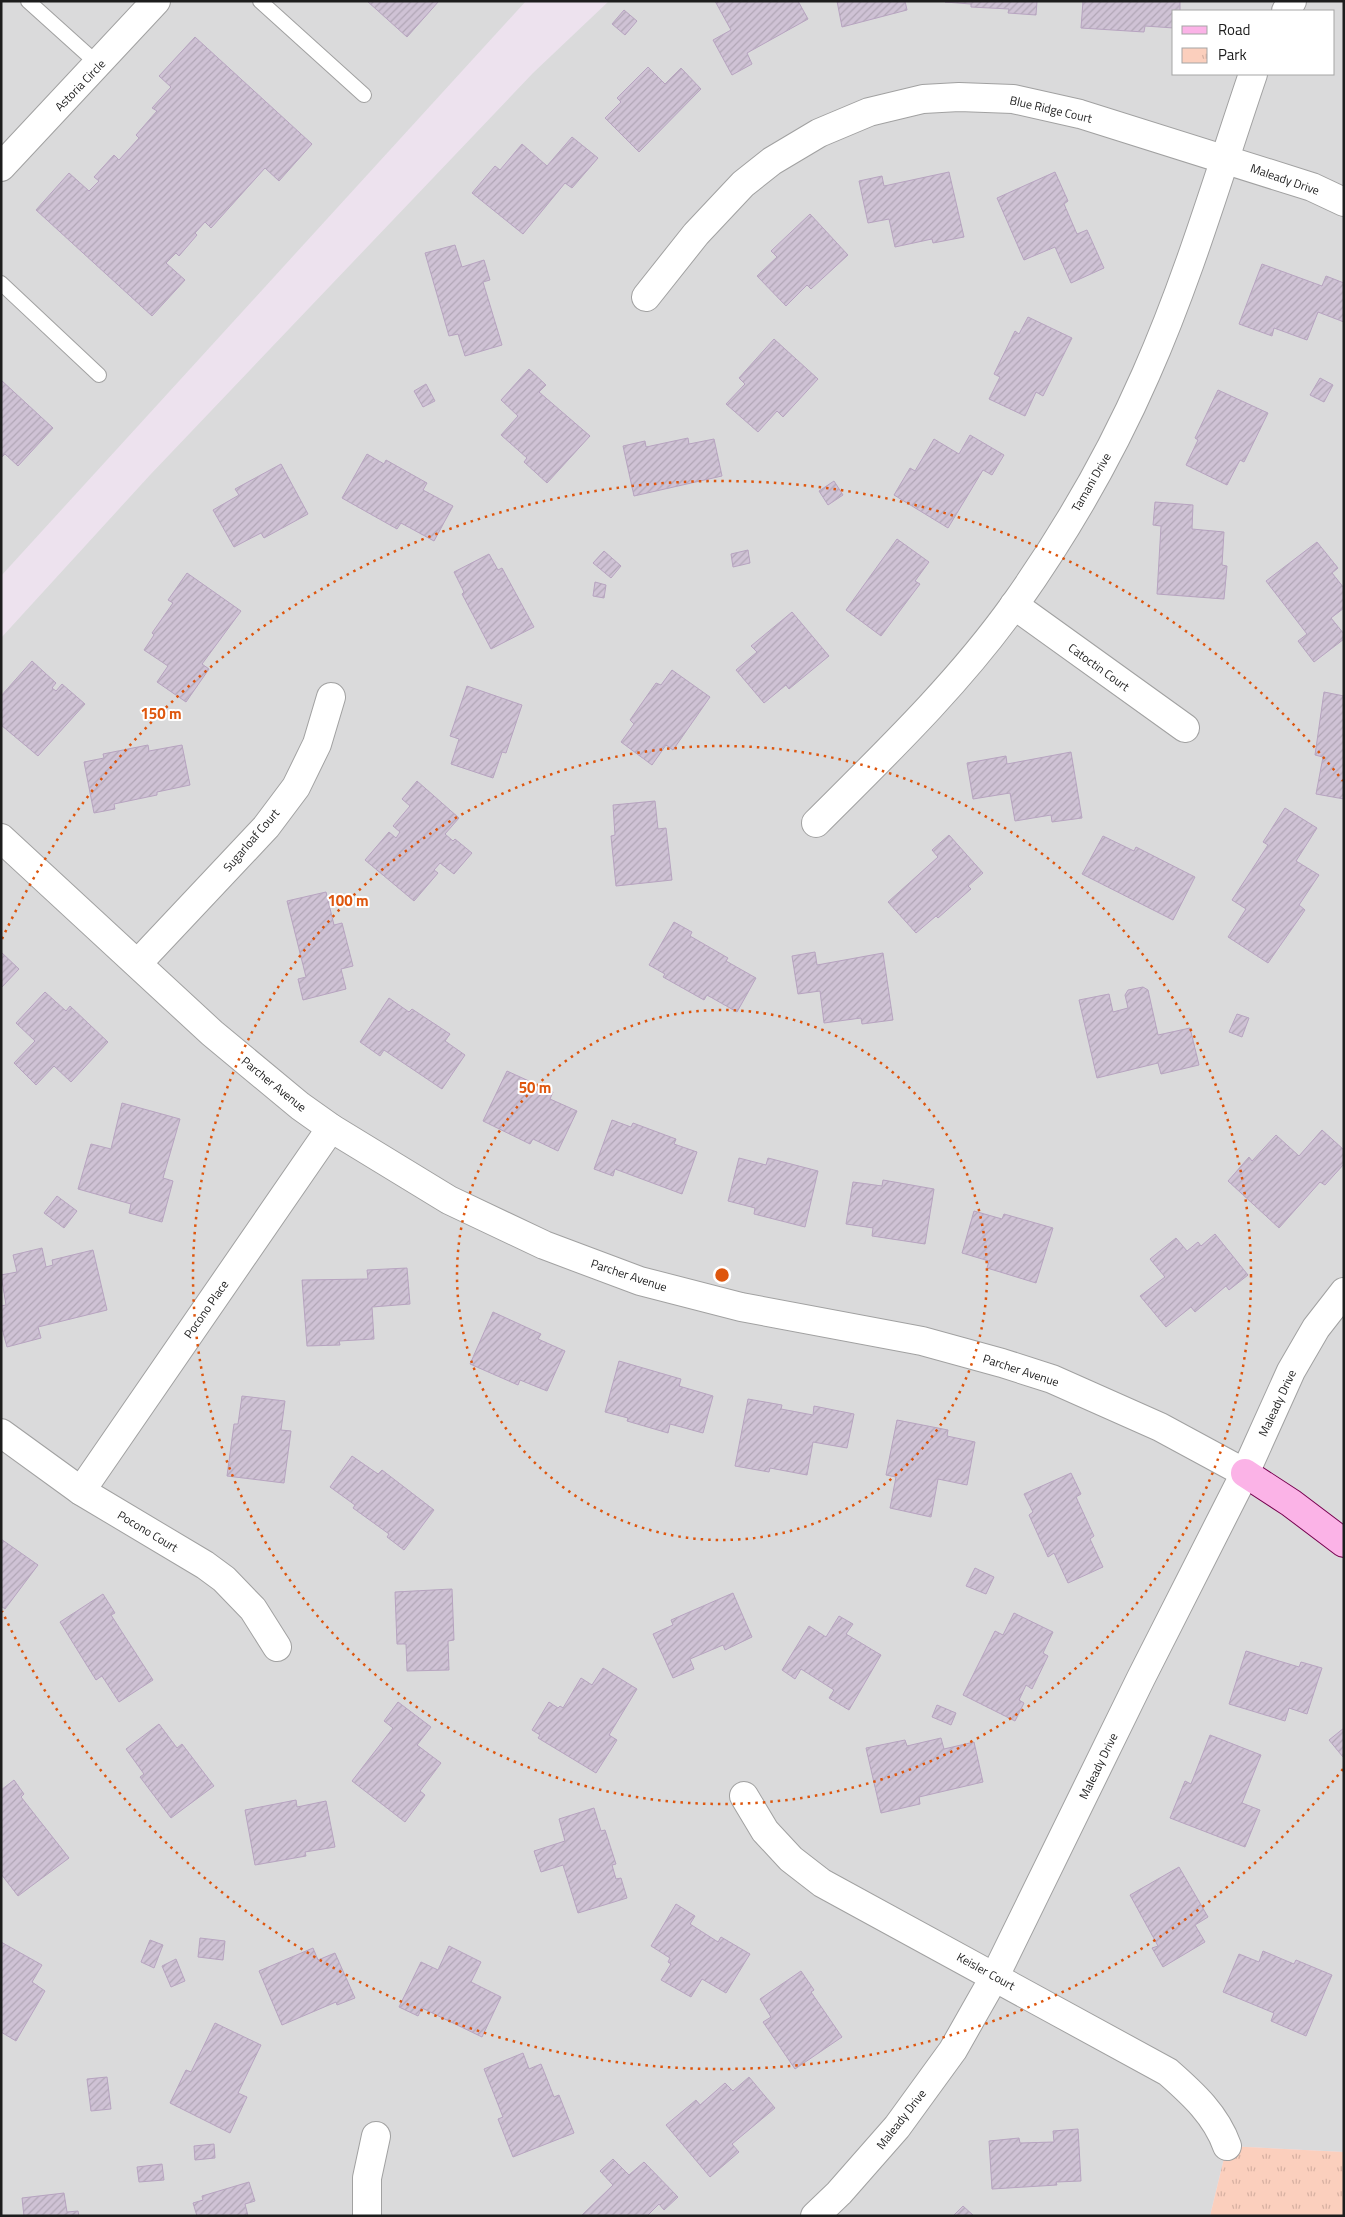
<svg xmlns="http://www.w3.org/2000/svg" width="1345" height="2217" font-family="'Titillium Web',sans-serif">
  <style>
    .residential { fill: #dadadb; fill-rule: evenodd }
    .park { fill: url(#park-tufts) }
    .building { fill: url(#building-hatch); stroke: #b7a4c0 }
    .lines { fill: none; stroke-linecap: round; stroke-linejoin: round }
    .lane-casing { stroke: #a1a1a1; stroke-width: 16 }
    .street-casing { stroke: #a1a1a1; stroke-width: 30 }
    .secondary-casing { stroke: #76014f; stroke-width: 30 }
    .lane { stroke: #fff; stroke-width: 14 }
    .street { stroke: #fff; stroke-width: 28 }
    .secondary { stroke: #fbb3e7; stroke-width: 28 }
    .ring { fill: none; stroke: #de560d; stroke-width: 2.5; stroke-dasharray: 2.5 5 }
    .labels { text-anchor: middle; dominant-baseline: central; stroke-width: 4; stroke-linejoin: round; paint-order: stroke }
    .street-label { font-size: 12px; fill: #1d1d1d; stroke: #fff }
    .centre { fill: #de560d; stroke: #fff; stroke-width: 2.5 }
    .ring-label { font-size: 15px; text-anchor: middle; font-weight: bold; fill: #de560d; stroke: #fff; stroke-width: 4; stroke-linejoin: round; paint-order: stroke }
  </style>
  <defs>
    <pattern id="park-tufts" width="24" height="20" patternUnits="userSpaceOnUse" patternTransform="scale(1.25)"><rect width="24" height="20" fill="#fbcfbd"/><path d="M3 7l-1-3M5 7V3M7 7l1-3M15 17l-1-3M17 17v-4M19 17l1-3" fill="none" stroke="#d7b1a2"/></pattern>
    <pattern id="building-hatch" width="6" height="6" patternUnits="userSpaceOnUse" patternTransform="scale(1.25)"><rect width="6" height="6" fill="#cfc2d5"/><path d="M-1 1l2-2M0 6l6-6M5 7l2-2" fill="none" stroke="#b1a6b6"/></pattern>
  </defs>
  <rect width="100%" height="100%" fill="#ede2ee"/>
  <g class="residential">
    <path d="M1 1H526L1 576Z"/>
    <path d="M609 1H1344V2152L1227 2146 1210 2216H1V638L150 475 533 73ZM1174 11H1334V74H1174Z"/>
  </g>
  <path class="park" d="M1227 2146 1344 2152V2216H1210Z"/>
  <g class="building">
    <path d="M367 1H439L407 37Z"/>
    <path d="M715 1H798L808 19 747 53 752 64 732 75 713 40 731 30Z"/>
    <path d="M837 1H905L907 10 842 27Z"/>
    <path d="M1037 1 1036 15 1008 13 1009 9 971 7V4L945 2Z"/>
    <path d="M1083 1H1180V11H1174V28L1145 26 1144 32 1081 28Z"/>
    <path d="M624 10 637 21 625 35 612 24Z"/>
    <path d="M195 37 312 144 279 181 265 168 211 228 205 222 195 233 197 235 179 256 176 253 166 263 185 280 152 316 36 210 69 173 89 191 99 181 94 177 114 155 119 160 139 138 136 135 157 111 152 108 171 87 159 76Z"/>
    <path d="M648 67 665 84 681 68 701 89 639 152 605 118 621 102 617 98Z"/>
    <path d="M572 137 598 158 572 188 565 183 523 234 472 193 495 166 500 170 522 144 547 166Z"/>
    <path d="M949 172 964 237 933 243 932 239 895 247 889 219 868 223 859 181 882 176 884 186Z"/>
    <path d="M1055 172 1068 201 1064 204 1077 234 1087 230 1104 268 1071 283 1055 247 1024 260 997 198Z"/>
    <path d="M810 214 848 255 811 289 807 285 786 306 757 276 777 257 771 251Z"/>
    <path d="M455 245 462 267 484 260 490 280 483 282 502 345 465 356 458 334 449 336 425 253Z"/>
    <path d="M1262 264 1322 286 1326 276 1344 283V322L1318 312 1307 340 1274 328 1272 336 1239 324Z"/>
    <path d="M1028 317 1072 338 1043 396 1036 392 1025 416 989 399 1000 377 994 374 1015 331 1019 334Z"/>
    <path d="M774 339 818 379 783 417 777 411 758 432 726 404 745 384 739 378Z"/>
    <path d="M529 369 546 385 539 392 590 436 547 483 524 462 527 458 501 435 518 416 501 400Z"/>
    <path d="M1320 378 1333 385 1324 402 1310 395Z"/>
    <path d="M1 380 53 428 18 466 5 454 1 458Z"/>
    <path d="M426 384 435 401 423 407 414 391Z"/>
    <path d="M1218 390 1268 413 1244 462 1240 460 1227 485 1186 465 1198 440 1195 438Z"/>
    <path d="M970 435 1004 455 992 475 983 470 948 528 894 495 910 468 915 471 934 439 959 454Z"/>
    <path d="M688 438 689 444 714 439 722 476 634 496 623 446 645 441 646 447Z"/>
    <path d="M367 454 384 464 386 460 427 483 423 490 453 506 434 541 401 523 397 529 342 498Z"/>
    <path d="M281 464 308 514 264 538 261 533 234 547 213 510 239 495 235 489Z"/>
    <path d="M834 481 843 495 828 505 819 491Z"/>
    <path d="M1155 502 1193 505 1192 529 1224 532 1222 565 1227 566 1224 599 1157 594 1161 526 1153 525Z"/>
    <path d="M897 539 929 562 915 581 920 584 881 636 846 610Z"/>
    <path d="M1317 542 1338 568 1332 573 1344 588V608L1331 618 1344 634V639L1314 662 1298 641 1307 634 1266 581Z"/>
    <path d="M748 550 750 563 733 567 731 554Z"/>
    <path d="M604 551 621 566 611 578 593 563Z"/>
    <path d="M489 554 498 570 502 568 534 627 491 649 462 594 464 592 454 572Z"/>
    <path d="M187 573 241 611 202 664 209 669 186 702 157 682 168 666 144 650 154 635 152 633 173 603 168 600Z"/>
    <path d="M595 582 606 585 604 598 593 596Z"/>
    <path d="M792 612 829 656 789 689 786 685 764 703 736 670 757 652 751 646Z"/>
    <path d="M32 661 56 683 52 688 56 691 62 684 85 704 38 756 1 725V696Z"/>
    <path d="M672 670 710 697 673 750 666 745 652 765 621 742 634 724 630 720 656 683 661 685Z"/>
    <path d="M467 686 522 705 506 753 502 752 493 778 451 764 459 739 450 736Z"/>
    <path d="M1324 692 1344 696V799L1316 794 1323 757 1315 755Z"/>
    <path d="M148 745 149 751 182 745 190 785 157 792V795L114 804 115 809 94 813 84 762 104 758 103 754Z"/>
    <path d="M1071 752 1082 818 1052 822 1051 815 1015 821 1010 793 973 799 967 763 1006 756 1007 764Z"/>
    <path d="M417 781 459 818 445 834 453 841 455 839 472 853 454 874 440 863 434 870 438 873 414 901 365 860 389 832 396 838 400 832 393 826 410 806 402 799Z"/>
    <path d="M655 801 658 829 666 828 672 880 616 886 611 836 615 835 613 805Z"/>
    <path d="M1285 808 1317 828 1296 861 1319 875 1299 905 1305 910 1268 963 1228 937 1246 909 1232 900 1268 845 1263 842Z"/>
    <path d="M949 835 983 873 968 886 971 889 938 918 936 916 916 933 888 902 938 857 932 850Z"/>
    <path d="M1103 836 1134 851 1136 847 1195 877 1173 920 1082 874Z"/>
    <path d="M326 892 334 925 342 923 353 966 341 969 346 989 303 1000 298 979 306 977 287 901Z"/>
    <path d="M674 922 692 932 690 936 728 958 726 961 756 978 737 1012 707 995 704 1000 663 977 665 974 649 965Z"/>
    <path d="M1 952 19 969 1 988Z"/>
    <path d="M815 952 817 965 883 953 893 1020 862 1024 861 1018 824 1023 820 991 798 994 792 956Z"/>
    <path d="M1143 987 1148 990 1158 1035 1190 1028 1199 1065 1161 1074 1158 1063 1097 1078 1079 1000 1109 994 1113 1012 1128 1008 1125 995 1128 990Z"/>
    <path d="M45 992 66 1011 70 1006 108 1042 71 1082 54 1066 36 1085 14 1063 35 1041 16 1023Z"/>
    <path d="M389 998 409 1012 412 1009 450 1034 445 1041 465 1055 442 1089 384 1050 380 1056 360 1042Z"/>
    <path d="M1237 1014 1249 1018 1242 1037 1229 1032Z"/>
    <path d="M507 1071 553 1092 550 1099 577 1111 558 1151 533 1139 530 1144 483 1121Z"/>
    <path d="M122 1103 180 1119 163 1178 173 1181 162 1222 129 1213 131 1204 78 1189 91 1144 111 1149Z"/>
    <path d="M612 1120 631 1127 633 1123 676 1139 674 1144 697 1152 682 1194 615 1169 613 1176 594 1169Z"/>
    <path d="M1322 1130 1344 1150V1164L1325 1185 1320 1182 1279 1228 1228 1181 1249 1157 1252 1161 1276 1135 1299 1156Z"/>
    <path d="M739 1158 766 1165 768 1158 818 1171 805 1227 754 1214 755 1208 728 1201Z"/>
    <path d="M883 1180 934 1189 925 1244 872 1236 873 1228 846 1224 853 1182 882 1186Z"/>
    <path d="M57 1196 77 1211 64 1228 44 1213Z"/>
    <path d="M974 1211 1002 1219 1004 1214 1053 1228 1036 1283 987 1268 989 1261 962 1253Z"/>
    <path d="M1215 1234 1248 1275 1229 1290 1226 1286 1195 1312 1191 1307 1166 1327 1140 1296 1165 1277 1150 1259 1176 1238 1187 1251 1198 1242 1201 1246Z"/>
    <path d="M42 1248 46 1267 53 1265 52 1260 93 1250 107 1310 38 1327 41 1338 7 1347 1 1325V1306L6 1305 1 1275 17 1272 13 1255Z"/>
    <path d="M407 1268 410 1304 372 1307 374 1339 339 1341 340 1345 307 1346 302 1280 368 1279 367 1270Z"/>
    <path d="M493 1312 541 1334 538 1339 565 1351 547 1391 520 1380 518 1385 470 1364Z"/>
    <path d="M619 1361 681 1379 679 1386 713 1396 703 1433 670 1424 668 1433 627 1421 628 1418 605 1412Z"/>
    <path d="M242 1396 285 1401 281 1430 291 1431 284 1483 227 1476 234 1424H238Z"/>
    <path d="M748 1399 782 1405 781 1409 813 1415 814 1406 854 1414 847 1448 813 1442 807 1475 770 1468 769 1472 735 1466Z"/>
    <path d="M897 1420 948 1430 947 1436 975 1442 967 1485 938 1479 931 1517 890 1508 896 1477 886 1475Z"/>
    <path d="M352 1456 378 1474 382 1470 434 1510 404 1550 387 1537 389 1534 353 1508 355 1505 330 1487Z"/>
    <path d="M1071 1473 1081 1494 1076 1497 1094 1536 1090 1539 1103 1567 1068 1583 1054 1553 1048 1557 1029 1515 1033 1512 1024 1494Z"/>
    <path d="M1 1539 38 1565 5 1609 1 1606Z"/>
    <path d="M975 1568 994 1577 986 1594 966 1586Z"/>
    <path d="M452 1589 454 1640 448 1641 449 1670 407 1671 406 1644H397L395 1592Z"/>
    <path d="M733 1593 752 1637 725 1650 723 1645 690 1659 694 1669 673 1678 653 1634 673 1625 671 1620Z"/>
    <path d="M103 1594 115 1613 111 1615 153 1680 119 1702 102 1676 96 1680 60 1622Z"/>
    <path d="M1014 1613 1053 1632 1043 1653 1048 1656 1032 1689 1026 1685 1019 1700 1024 1703 1015 1721 963 1695 995 1631 1003 1635Z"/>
    <path d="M839 1616 853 1624 846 1634 881 1655 849 1710 829 1698 834 1690 801 1669 795 1679 782 1670 809 1626 826 1637Z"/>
    <path d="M1246 1651 1299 1667 1301 1662 1322 1668 1307 1714 1289 1708 1285 1721 1229 1704Z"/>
    <path d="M603 1668 637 1689 609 1735 617 1740 596 1773 538 1738 540 1735 532 1730 549 1702 558 1708 560 1706 563 1708 581 1678 592 1685Z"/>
    <path d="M398 1702 431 1727 417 1745 441 1763 420 1791 425 1795 405 1822 352 1781 393 1728 384 1721Z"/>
    <path d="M937 1705 956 1713 951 1725 932 1717Z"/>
    <path d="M159 1724 177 1748 182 1744 214 1786 171 1818 140 1777 144 1774 126 1749Z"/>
    <path d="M1344 1728V1756L1343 1757 1329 1740Z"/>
    <path d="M1210 1735 1261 1755 1242 1803 1260 1810 1245 1847 1170 1818 1185 1781 1191 1784Z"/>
    <path d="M941 1738 944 1749 974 1742 983 1782 919 1797 920 1804 881 1813 866 1748 905 1740 907 1746Z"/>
    <path d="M14 1780 24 1794 21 1797 69 1858 18 1896 1 1874V1790Z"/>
    <path d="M296 1800 297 1807 326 1801 335 1847 305 1852 306 1856 255 1865 245 1810Z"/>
    <path d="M594 1808 601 1831 605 1830 616 1864 612 1865 616 1879 621 1878 627 1898 578 1913 563 1865 541 1872 534 1851 565 1841 559 1819Z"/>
    <path d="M1179 1867 1208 1917 1195 1925 1205 1942 1163 1967 1152 1948 1158 1946 1130 1895Z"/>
    <path d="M676 1904 695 1916 690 1924 718 1942 721 1937 750 1954 726 1993 702 1979 691 1997 661 1980 671 1964 668 1962 670 1958 651 1946Z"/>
    <path d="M200 1938 225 1941 223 1960 198 1957Z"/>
    <path d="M150 1940 163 1945 154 1968 141 1962Z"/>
    <path d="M1 1942 42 1965 32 1982 45 1991 16 2041 1 2032Z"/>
    <path d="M449 1946 481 1962 471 1982 501 1997 482 2037 422 2008 418 2016 399 2007 421 1962 438 1970Z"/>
    <path d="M313 1948 318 1960 335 1953 355 1998 337 2005 336 2002 282 2025 259 1971Z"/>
    <path d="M1263 1951 1294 1964 1296 1960 1332 1975 1306 2036 1271 2021 1274 2013 1223 1992 1239 1954 1259 1962Z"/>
    <path d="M176 1959 185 1981 171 1987 162 1966Z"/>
    <path d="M801 1971 814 1990 811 1992 842 2037 795 2069 763 2022 771 2017 760 1999Z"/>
    <path d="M215 2023 261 2045 238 2093 247 2097 230 2133 170 2103 186 2070 191 2072Z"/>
    <path d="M523 2053 529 2069 541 2064 554 2097 559 2095 574 2133 513 2157 498 2119 503 2117 484 2069Z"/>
    <path d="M107 2077 111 2109 91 2111 87 2079Z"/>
    <path d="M749 2077 775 2108 732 2144 739 2152 710 2177 666 2125 696 2100 700 2105 725 2083 733 2091Z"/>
    <path d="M1078 2129 1081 2181 1056 2182 1057 2185 992 2189 989 2141 1019 2138 1020 2143 1054 2142 1053 2131Z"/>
    <path d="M214 2144 215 2158 195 2160 194 2146Z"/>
    <path d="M613 2159 629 2175 644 2162 678 2197 664 2210 659 2204 647 2216H581L613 2185 600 2171Z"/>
    <path d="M162 2164 164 2180 139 2182 137 2167Z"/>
    <path d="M249 2182 255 2201 245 2204 248 2216H197L193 2203 203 2200 202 2196Z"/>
    <path d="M64 2193 67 2212 78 2211 79 2216H24L22 2198Z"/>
    <path d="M963 2206 974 2216H953Z"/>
  </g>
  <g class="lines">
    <defs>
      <g id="lane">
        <path d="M28 1 99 65"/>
        <path d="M260 1 364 95"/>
        <path d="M1 283 99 375"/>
      </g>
      <g id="street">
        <path d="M1286 11 1292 1"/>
        <path d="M1 167 156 1"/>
        <path d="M646 297 696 234 743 184 772 161 819 133 869 112 923 99 959 97 1013 99 1080 114 1312 187 1344 202"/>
        <path d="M1014 605 1185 728"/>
        <path d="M816 823C885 754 958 684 1015 604 1066 532 1111 454 1146 374 1189 277 1219 174 1253 74"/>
        <path d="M1 838 212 1033 300 1106 331 1128 449 1200 544 1245 640 1281 741 1307 922 1341 1002 1363 1052 1379 1160 1427 1245 1473"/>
        <path d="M138 963 266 827 296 787 317 744 331 697"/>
        <path d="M1 1433 81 1491 205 1565 224 1579 253 1609 277 1647"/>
        <path d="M81 1491 331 1128"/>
        <path d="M744 1796 765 1831 791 1859 822 1883 1168 2072C1193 2094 1216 2115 1227 2146"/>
        <path d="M367 2216V2178L376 2136"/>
        <path d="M815 2216 839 2193 897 2127 953 2050 995 1976 1141 1678 1245 1473 1291 1371 1316 1328 1344 1292"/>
      </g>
      <path id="secondary" d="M1245 1473 1291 1503 1344 1543"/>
    </defs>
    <use href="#lane" class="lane-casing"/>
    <use href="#street" class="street-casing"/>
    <use href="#secondary" class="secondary-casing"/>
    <use href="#lane" class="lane"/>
    <use href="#street" class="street"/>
    <use href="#secondary" class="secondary"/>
  </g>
  <g class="ring">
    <circle cx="722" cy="1275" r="265"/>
    <circle cx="722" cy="1275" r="529"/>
    <path d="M1343 1769A794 794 0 0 1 2 1611M2 939A794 794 0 0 1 1343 781"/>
  </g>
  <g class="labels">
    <g class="street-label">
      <text transform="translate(80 85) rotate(-46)">Astoria Circle</text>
      <text transform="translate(1051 109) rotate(13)">Blue Ridge Court</text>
      <text transform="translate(1285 179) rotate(19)">Maleady Drive</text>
      <text transform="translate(1091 482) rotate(-60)">Tamani Drive</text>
      <text transform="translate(1099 667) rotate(36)">Catoctin Court</text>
      <text transform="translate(251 840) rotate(-49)">Sugarloaf Court</text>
      <text transform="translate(274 1084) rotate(39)">Parcher Avenue</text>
      <text transform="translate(629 1275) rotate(18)">Parcher Avenue</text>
      <text transform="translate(206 1309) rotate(-55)">Pocono Place</text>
      <text transform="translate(1021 1370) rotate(18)">Parcher Avenue</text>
      <text transform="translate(1277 1403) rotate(-65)">Maleady Drive</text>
      <text transform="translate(148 1531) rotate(31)">Pocono Court</text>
      <text transform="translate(1098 1766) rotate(-64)">Maleady Drive</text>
      <text transform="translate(986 1971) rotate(29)">Keisler Court</text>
      <text transform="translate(901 2119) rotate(-52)">Maleady Drive</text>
    </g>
  </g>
  <circle cx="722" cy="1275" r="8" class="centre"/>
  <g class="ring-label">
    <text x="161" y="719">150 m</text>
    <text x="348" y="906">100 m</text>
    <text x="535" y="1093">50 m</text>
  </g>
  <rect width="1345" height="2217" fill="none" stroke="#1d1d1d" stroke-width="5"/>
  <rect x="1172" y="10" width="162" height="65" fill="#ffffff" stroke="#a5a5a5"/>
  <rect x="1182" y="26" width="25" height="8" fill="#fbb3e7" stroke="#a5a5a5"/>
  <text x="1218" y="35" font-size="15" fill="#1d1d1d">Road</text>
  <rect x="1182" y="48" width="25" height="15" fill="url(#park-tufts)" stroke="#a5a5a5"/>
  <text x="1218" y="60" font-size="15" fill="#1d1d1d">Park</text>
</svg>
